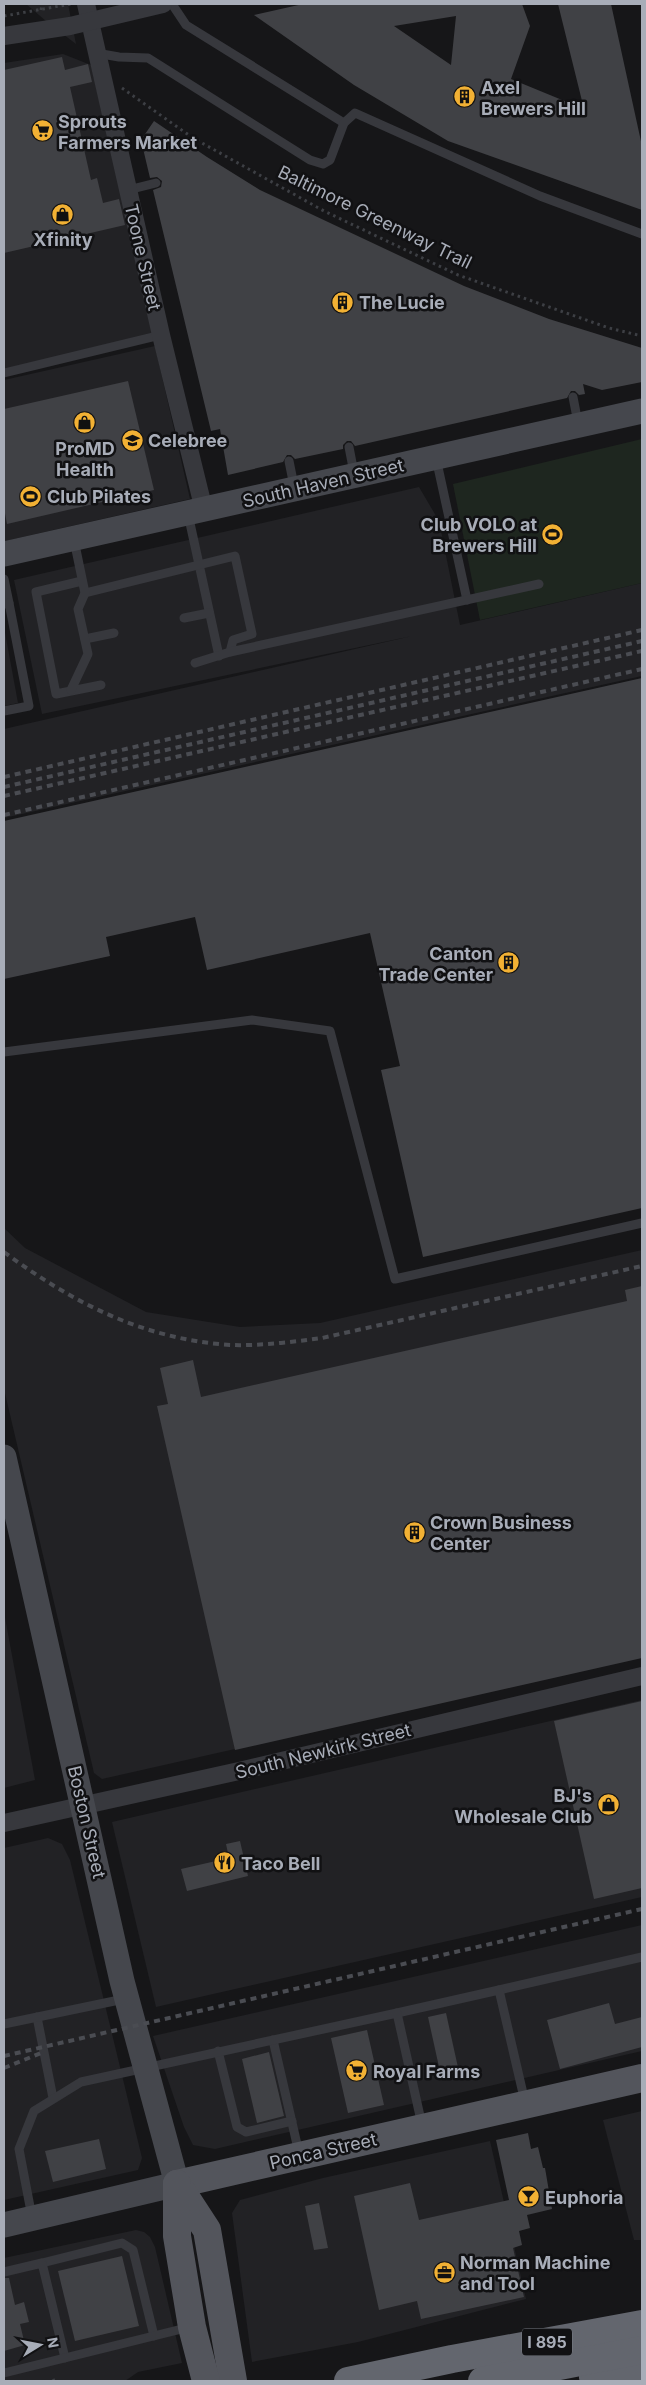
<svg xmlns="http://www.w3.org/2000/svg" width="646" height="2385" font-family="Inter,sans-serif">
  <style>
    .built { fill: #222225 }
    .green { fill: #1e261f }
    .building { fill: #404145; fill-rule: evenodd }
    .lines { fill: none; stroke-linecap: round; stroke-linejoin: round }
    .path { stroke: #3d3f44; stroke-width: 3; stroke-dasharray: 2.5 4; stroke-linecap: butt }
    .lane { stroke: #37383d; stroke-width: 9 }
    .street { stroke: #37383d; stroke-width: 18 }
    .secondary { stroke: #45474d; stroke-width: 25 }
    .primary { stroke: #53555c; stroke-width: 28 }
    .highway { stroke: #63666e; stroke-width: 28 }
    .rail { stroke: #4a4c52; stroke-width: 4; stroke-dasharray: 6 5; stroke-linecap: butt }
    .labels { text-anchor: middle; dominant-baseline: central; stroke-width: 5; stroke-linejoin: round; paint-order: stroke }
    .shield { fill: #111113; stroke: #7b7e86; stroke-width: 1 }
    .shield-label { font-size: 16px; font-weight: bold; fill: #a8adb8 }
    .poi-label { font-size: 18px; font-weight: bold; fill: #a8adb8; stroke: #111113; text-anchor: start }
    .street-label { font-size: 18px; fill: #a8adb8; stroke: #111113 }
  </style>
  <rect width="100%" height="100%" fill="#161618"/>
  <g class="built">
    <path d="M26 4H68L76 44 46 21Z"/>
    <path d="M63 54 91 65 154 337 4 370V63Z"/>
    <path d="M155 346 190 499 5 541 4 380Z"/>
    <path d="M419 487 439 521 460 625 642 583V676L4 818V729L412 636 42 714 14 580Z"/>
    <path d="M4 627 18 703 4 706Z"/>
    <path d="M4 1228 25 1248 146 1312 240 1327 320 1323 642 1250V1657L102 1779 94 1773 4 1389Z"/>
    <path d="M4 1612 35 1780 4 1788Z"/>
    <path d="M642 1700V1897L156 2007 112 1822Z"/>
    <path d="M48 1838 62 1844 70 1860 142 2158 138 2170 4 2200V1848Z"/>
    <path d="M642 1925V2051L215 2149 193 2145 184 2127 153 2036Z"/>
    <path d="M642 2111V2240H634L603 2120Z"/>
    <path d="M490 2141 526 2299 358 2342 252 2362 232 2213 240 2200 323 2178Z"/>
    <path d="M136 2230 144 2232 150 2237 155 2247 182 2363 138 2372 125 2381H4V2258Z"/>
  </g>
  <path class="green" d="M642 439V583L480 620 453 484Z"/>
  <g class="building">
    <path d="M303 4H522L530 26 511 79 584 109 558 4H611L642 146V210L448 141 354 85 254 15ZM456 16 451 65 394 26Z"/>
    <path d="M62 57 65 70 88 64 92 82 70 87 91 180 97 178 103 203 119 199 125 225 4 253V70Z"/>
    <path d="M154 121 207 157 260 190 464 286 549 319 642 348V382L602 390 583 384 585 394 579 395 575 391H571L567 398 355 446 351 441H347L343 445V449L295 459 291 455H287L283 462 228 475 220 429 211 431 153 190 161 187 162 181 157 177 150 178 141 140Z"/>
    <path d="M128 381 154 490 7 524 4 508V409Z"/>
    <path d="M642 678V1208L423 1257 381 1070 400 1066 370 933 207 970 195 917 106 937 110 956 4 979V821Z"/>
    <path d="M642 1286V1658L235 1750 157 1406 168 1404 160 1368 193 1360 201 1397 627 1301 625 1290Z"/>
    <path d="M642 1701V1888L594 1899 554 1721Z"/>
    <path d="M240 1841 248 1876 187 1891 181 1869 229 1858 226 1844Z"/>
    <path d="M609 2003 615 2024 642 2017V2047L560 2069 547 2020Z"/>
    <path d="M446 2013 459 2072 441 2076 428 2017Z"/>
    <path d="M367 2030 384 2105 348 2113 331 2038Z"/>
    <path d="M269 2052 284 2116 257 2123 242 2059Z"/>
    <path d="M528 2133 531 2149 538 2147 543 2168H545L552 2209 527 2215 530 2228 519 2231 522 2245 513 2248 524 2297 421 2319 417 2301 379 2310 354 2196 410 2183 419 2220 509 2200 496 2140Z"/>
    <path d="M99 2139 106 2169 53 2182 45 2151Z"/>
    <path d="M319 2203 328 2248 314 2250 305 2206Z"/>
    <path d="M122 2256 139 2326 75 2341 58 2271Z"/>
    <path d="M4 2278H9L15 2305 24 2302 29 2322 20 2324 25 2345 4 2351Z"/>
  </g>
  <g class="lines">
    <g class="path">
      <path d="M41 10 42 4"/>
      <path d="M4 16 71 4"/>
      <path d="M122 88 193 138 324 211 458 275 609 328 642 336"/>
      <path d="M53 2379 54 2381"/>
    </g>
    <g class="lane">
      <path d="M172 4 186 25 344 123"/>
      <path d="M96 53 119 57 148 58 310 160 323 164 330 160 344 123 355 113 540 196 642 234"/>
      <path d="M128 190 156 183"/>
      <path d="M4 373 161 335"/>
      <path d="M573 397 578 423"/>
      <path d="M349 447 354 473"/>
      <path d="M436 458 467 600"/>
      <path d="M289 461 294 486"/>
      <path d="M188 514 219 656"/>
      <path d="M4 579 9 603 4 604"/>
      <path d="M82 581 36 592 56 694 101 685"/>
      <path d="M85 593 235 556 252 634 233 640 230 652"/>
      <path d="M184 618 209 613"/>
      <path d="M85 639 114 633"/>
      <path d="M195 663 230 652 539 584"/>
      <path d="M71 690 88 654 78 609 85 593 74 540"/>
      <path d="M4 711 29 706 9 603"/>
      <path d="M4 1052 252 1020 330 1031 395 1279 642 1223"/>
      <path d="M499 1990 642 1957"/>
      <path d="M397 2013 499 1990 525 2102"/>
      <path d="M37 2017 53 2098"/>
      <path d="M4 2024 124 1999"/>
      <path d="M273 2040 299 2153"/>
      <path d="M218 2051 237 2127 246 2132 292 2121"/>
      <path d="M32 2217 19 2149 34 2111 81 2082 397 2013 422 2125"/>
      <path d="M42 2263 122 2243 133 2250 154 2336"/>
      <path d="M4 2272 42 2263 65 2358"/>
      <path d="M4 2373 190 2327"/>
    </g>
    <g class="street">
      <path d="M86 4 161 335 204 510"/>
      <path d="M4 36 70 26 163 4"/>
      <path d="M4 1823 239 1771 642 1676"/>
    </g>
    <g class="secondary">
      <path d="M4 554 642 411"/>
      <path d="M4 1457 122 1981 177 2184 4 2225"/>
    </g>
    <g class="primary">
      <path d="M177 2184 642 2078"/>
      <path d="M177 2184 207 2230 233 2381"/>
      <path d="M177 2184V2236L192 2327 206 2381"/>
    </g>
    <g class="highway">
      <path d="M593 2377 642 2370"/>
      <path d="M348 2381 452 2359 642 2324"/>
      <path d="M482 2381 642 2350"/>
    </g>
    <g class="rail">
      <path d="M4 777 642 630"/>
      <path d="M4 787 642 641"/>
      <path d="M4 796 642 651"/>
      <path d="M4 815 642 669"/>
      <path d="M4 1252C73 1303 143 1339 230 1345 260 1346 292 1342 322 1338L642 1266"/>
      <path d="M4 2056 642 1909"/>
      <path d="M4 2068 41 2053"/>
    </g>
  </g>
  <defs>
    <symbol id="building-disc" viewBox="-11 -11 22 22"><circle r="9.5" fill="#f2b134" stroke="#111113"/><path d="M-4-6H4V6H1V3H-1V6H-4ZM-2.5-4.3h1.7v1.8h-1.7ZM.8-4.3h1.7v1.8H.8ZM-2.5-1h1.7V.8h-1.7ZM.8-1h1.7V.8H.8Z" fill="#111"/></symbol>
    <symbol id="supermarket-disc" viewBox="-11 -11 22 22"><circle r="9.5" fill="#f2b134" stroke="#111113"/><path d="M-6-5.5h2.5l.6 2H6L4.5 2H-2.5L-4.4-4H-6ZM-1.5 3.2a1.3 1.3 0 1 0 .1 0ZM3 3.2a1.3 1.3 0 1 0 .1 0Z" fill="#111"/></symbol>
    <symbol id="shop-disc" viewBox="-11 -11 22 22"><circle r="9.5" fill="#f2b134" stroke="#111113"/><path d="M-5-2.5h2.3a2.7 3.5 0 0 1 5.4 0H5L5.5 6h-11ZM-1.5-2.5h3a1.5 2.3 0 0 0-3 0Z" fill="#111"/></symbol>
    <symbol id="school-disc" viewBox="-11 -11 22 22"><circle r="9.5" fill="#f2b134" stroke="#111113"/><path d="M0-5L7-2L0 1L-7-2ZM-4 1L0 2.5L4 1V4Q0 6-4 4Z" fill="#111"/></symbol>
    <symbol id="stadium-disc" viewBox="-11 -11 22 22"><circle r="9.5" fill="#f2b134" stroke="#111113"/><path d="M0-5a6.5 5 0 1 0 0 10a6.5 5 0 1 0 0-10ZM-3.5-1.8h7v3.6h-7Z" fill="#111"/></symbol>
    <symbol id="restaurant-disc" viewBox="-11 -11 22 22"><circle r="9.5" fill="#f2b134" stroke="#111113"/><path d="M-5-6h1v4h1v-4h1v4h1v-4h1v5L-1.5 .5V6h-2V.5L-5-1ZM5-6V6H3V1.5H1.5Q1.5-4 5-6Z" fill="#111"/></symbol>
    <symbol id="bar-disc" viewBox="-11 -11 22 22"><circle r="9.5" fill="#f2b134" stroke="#111113"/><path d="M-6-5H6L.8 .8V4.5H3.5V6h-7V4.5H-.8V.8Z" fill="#111"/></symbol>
    <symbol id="office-disc" viewBox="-11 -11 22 22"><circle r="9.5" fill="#f2b134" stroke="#111113"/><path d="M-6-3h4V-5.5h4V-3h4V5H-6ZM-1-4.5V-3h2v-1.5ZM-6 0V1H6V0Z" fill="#111"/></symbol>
  </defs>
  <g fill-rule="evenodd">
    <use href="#building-disc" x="452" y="84" width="25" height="25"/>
    <use href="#supermarket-disc" x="30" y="118" width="25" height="25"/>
    <use href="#shop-disc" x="50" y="202" width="25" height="25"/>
    <use href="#building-disc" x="330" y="290" width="25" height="25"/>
    <use href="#shop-disc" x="72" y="410" width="25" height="25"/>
    <use href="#school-disc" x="120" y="428" width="25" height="25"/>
    <use href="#stadium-disc" x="18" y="484" width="25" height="25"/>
    <use href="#stadium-disc" x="540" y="522" width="25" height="25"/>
    <use href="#building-disc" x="496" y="950" width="25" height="25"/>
    <use href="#building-disc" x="402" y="1520" width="25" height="25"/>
    <use href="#shop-disc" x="596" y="1792" width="25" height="25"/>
    <use href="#restaurant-disc" x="212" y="1850" width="25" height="25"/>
    <use href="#supermarket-disc" x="344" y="2058" width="25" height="25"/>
    <use href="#bar-disc" x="516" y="2184" width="25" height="25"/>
    <use href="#office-disc" x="432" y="2260" width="25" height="25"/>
  </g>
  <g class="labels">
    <rect class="shield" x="522" y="2328.5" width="50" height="27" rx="4"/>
    <g class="shield-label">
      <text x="547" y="2342">I 895</text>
    </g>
    <g class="poi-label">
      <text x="481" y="87">Axel<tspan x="481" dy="21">Brewers Hill</tspan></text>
      <text x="58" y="121">Sprouts<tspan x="58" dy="21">Farmers Market</tspan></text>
      <text x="63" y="239" text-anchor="middle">Xfinity</text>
      <text x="359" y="302">The Lucie</text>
      <text x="148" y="440">Celebree</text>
      <text x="85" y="448" text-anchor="middle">ProMD<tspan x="85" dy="21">Health</tspan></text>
      <text x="47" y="496">Club Pilates</text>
      <text x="537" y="524" text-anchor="end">Club VOLO at<tspan x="537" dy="21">Brewers Hill</tspan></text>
      <text x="493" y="953" text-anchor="end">Canton<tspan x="493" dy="21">Trade Center</tspan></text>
      <text x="430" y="1522">Crown Business<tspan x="430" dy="21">Center</tspan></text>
      <text x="592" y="1795" text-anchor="end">BJ's<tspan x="592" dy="21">Wholesale Club</tspan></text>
      <text x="241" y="1863">Taco Bell</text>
      <text x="373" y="2071">Royal Farms</text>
      <text x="545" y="2197">Euphoria</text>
      <text x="460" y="2262">Norman Machine<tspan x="460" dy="21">and Tool</tspan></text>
    </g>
    <g class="street-label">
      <text transform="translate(375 217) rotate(26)">Baltimore Greenway Trail</text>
      <text transform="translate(143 257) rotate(77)">Toone Street</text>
      <text transform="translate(323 483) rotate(-13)">South Haven Street</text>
      <text transform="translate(323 1751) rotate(-14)">South Newkirk Street</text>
      <text transform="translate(87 1822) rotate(77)">Boston Street</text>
      <text transform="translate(323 2151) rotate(-13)">Ponca Street</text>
    </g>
  </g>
  <rect width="646" height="2385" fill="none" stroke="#a8adb8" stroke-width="10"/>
  <g transform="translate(40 2345) rotate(80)" stroke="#111113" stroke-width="4" paint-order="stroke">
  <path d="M0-4L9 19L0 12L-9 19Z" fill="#a8adb8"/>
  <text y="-8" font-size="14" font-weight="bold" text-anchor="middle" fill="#a8adb8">N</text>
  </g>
</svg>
